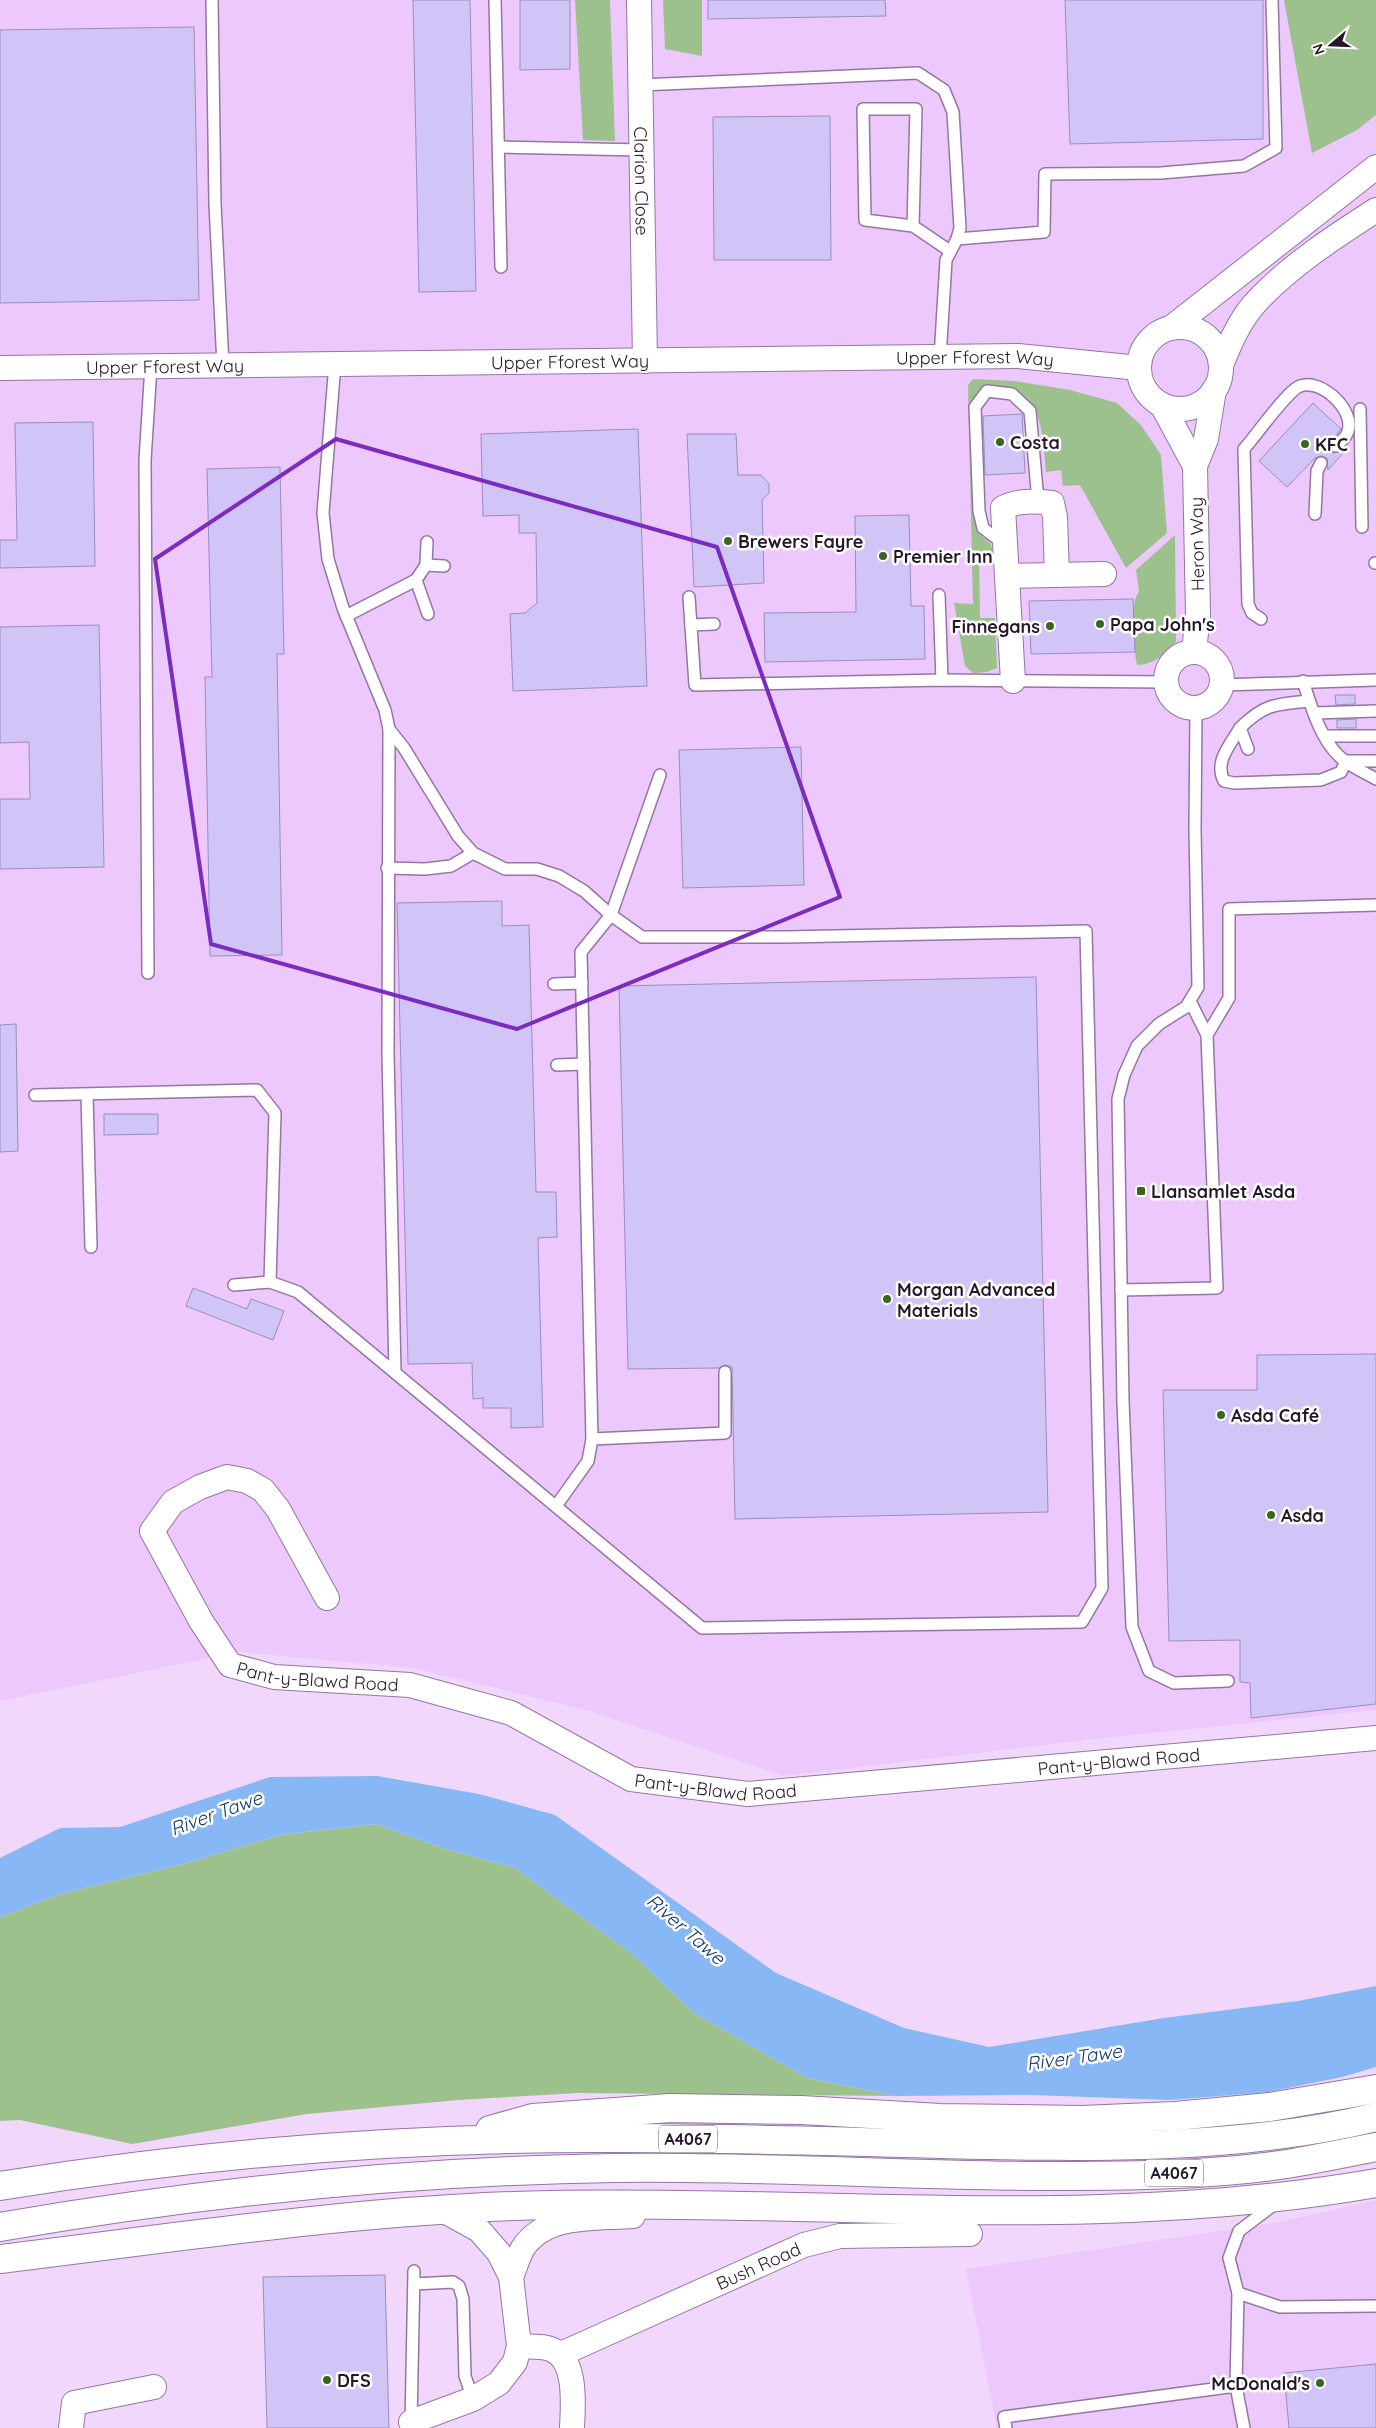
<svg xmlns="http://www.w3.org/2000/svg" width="1376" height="2428" font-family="Quicksand,sans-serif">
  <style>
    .built { fill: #edc8fd }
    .green { fill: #9dc18d }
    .water { fill: #88b7f5 }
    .building { fill: #d1c5f8; stroke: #9a8dbe }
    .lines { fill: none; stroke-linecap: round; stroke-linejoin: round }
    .service-casing { stroke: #9576a1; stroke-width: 14 }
    .minor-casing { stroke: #9576a1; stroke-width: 26 }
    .primary-casing { stroke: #9576a1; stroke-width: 30 }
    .service { stroke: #fff; stroke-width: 11 }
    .minor { stroke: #fff; stroke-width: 24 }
    .primary { stroke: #fff; stroke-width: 28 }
    .marked { fill: none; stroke: #7b2cbf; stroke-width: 4; stroke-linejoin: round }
    .poi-dot { fill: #396421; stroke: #fff; stroke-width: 2 }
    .labels { text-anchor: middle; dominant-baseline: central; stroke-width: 5; stroke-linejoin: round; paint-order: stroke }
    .shield { fill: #fff; stroke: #665d69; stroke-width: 1 }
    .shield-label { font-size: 16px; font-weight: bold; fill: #251829 }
    .street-label { font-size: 18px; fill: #251829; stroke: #fff }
    .poi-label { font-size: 18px; font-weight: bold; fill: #251829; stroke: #fff; text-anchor: start }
    .water-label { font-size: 19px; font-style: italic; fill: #143a6b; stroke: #fff }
  </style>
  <rect width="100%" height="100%" fill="#f1d7fc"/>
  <g class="built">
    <path d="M0 0H1376V1710L1112 1737 783 1776 590 1711 413 1668 238 1652 0 1701Z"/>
    <path d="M1376 2200V2428H997L966 2269 1285 2221Z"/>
  </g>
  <g class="green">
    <path d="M575 0H610L615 141 583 140Z"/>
    <path d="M663 0H702V56L665 49Z"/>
    <path d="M1284 0H1376V115L1357 130 1312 153Z"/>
    <path d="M973 379 1014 381 1070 390 1117 403 1141 425 1161 455 1167 533 1126 568 1080 485 1063 486 1061 470 1046 472C1042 424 1042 384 981 388L973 401 976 512 980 535 991 544 993 554H979L980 618H995L997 668 987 672 973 673 965 666 954 603 973 604 968 385Z"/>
    <path d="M1175 535 1176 642C1167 654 1153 665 1137 665 1134 648 1128 605 1139 592L1136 570Z"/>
    <path d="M375 1824 446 1849 515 1868 632 1954 694 2013 807 2078 896 2096 578 2093 458 2100 307 2114 132 2144 20 2120 0 2121V1917L60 1894 183 1864 280 1835Z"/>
  </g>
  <path class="water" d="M377 1776 479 1794 555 1815 776 1973 904 2028 989 2047 1164 2018 1298 2001 1376 1986V2067L1342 2077 1269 2092 1170 2100 1033 2095 896 2096 807 2078 694 2013 632 1954 515 1868 446 1849 375 1824 280 1835 183 1864 60 1894 0 1917V1858L60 1828 120 1827 270 1777Z"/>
  <g class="building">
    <path d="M413 0H470L476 291 419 292Z"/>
    <path d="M520 0H570V69L520 70Z"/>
    <path d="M708 0H885L886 16 708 19Z"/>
    <path d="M1065 0H1263V139L1070 144Z"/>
    <path d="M194 27 199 300 0 303V30Z"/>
    <path d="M830 116 831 260H714L713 117Z"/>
    <path d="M1313 403 1341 429 1331 441 1329 447 1333 453 1341 451 1343 453 1328 470 1327 458 1321 456 1315 458 1287 487 1259 461Z"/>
    <path d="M1022 414 1025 473 985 475 983 416Z"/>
    <path d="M93 422 95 566 0 568V540H17L15 423Z"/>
    <path d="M638 429 647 686 513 691 510 614 525 613 537 603 536 533H519V515L483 516 481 434Z"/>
    <path d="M687 434H736L738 475H761L769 484V493L762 500 764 583 694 587Z"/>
    <path d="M280 467 284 654H277L282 955 210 956 205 677H212L207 469Z"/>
    <path d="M909 515 911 606H924L925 659 765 662 764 613 856 612 855 516Z"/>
    <path d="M1133 599 1135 652 1031 654 1029 601Z"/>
    <path d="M99 625 104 867 0 869V799H30L29 742 0 743V627Z"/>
    <path d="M1335 695H1355V704L1336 705Z"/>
    <path d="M1356 719V728H1337V720Z"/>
    <path d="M801 747 804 885 683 888 679 750Z"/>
    <path d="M502 901V926L529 925 536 1192H556L557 1237 538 1238 543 1427 511 1428V1408H483V1398L473 1399 472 1363 408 1364 397 903Z"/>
    <path d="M1036 977 1048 1512 735 1519 732 1367 725 1365 719 1368 628 1369 619 986Z"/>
    <path d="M16 1024 18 1151 0 1152V1025Z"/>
    <path d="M104 1114H158V1134L104 1135Z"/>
    <path d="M193 1288 247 1309 251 1299 284 1311 273 1340 186 1306Z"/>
    <path d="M1376 1354V1704L1251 1718 1250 1683 1240 1682V1640L1169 1641 1163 1390H1257V1355Z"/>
    <path d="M385 2275 389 2428H267L263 2277Z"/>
    <path d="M1376 2364V2428H1289L1284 2373Z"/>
  </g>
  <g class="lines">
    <defs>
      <g id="service">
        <path d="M212 0 215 204 223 365"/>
        <path d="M495 0 501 267"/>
        <path d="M640 85 918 73 944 90 953 112 960 228 957 239 946 260 940 358"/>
        <path d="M500 147 641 150"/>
        <path d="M913 226 916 109H863L865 220 913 226 950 251"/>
        <path d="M957 239 1044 232 1045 174 1161 173 1244 166 1276 148 1272 0"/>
        <path d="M1360 409 1362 527"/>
        <path d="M1315 514 1317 471 1321 463"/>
        <path d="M427 542 426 565 416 580 428 614"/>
        <path d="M1004 544 983 528 979 511 975 407 987 391 1012 394 1030 411 1038 501"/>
        <path d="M1375 563H1376"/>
        <path d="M426 565 444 566"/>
        <path d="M939 595 942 680"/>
        <path d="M689 597 695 685 942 680 1166 682"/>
        <path d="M346 616 416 580"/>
        <path d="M1261 619 1252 613 1248 604 1244 449C1255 437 1287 391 1300 386 1321 378 1355 410 1348 431 1347 437 1340 442 1336 446"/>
        <path d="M691 625 714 624"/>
        <path d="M1303 681C1311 706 1320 738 1339 756 1349 766 1364 772 1376 779"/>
        <path d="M1222 685 1376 680"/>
        <path d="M1196 709 1195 830 1198 987 1186 1007 1159 1024 1137 1046 1124 1075 1118 1099 1123 1401 1132 1627 1149 1671 1174 1683 1228 1681"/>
        <path d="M1314 713 1376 711"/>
        <path d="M1240 728C1230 745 1214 762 1224 781L1234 783 1321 780 1341 772 1346 761H1376"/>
        <path d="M389 729 388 1054 395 1372"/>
        <path d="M1325 736H1376"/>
        <path d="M1248 749 1240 728C1264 704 1276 704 1309 701"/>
        <path d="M387 868 425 869 451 866 473 853"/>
        <path d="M148 973 145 460 151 366"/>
        <path d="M554 984 582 983"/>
        <path d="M1207 1035 1229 998V909L1376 905"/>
        <path d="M557 1065 584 1064"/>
        <path d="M35 1095 257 1090 275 1113 270 1282"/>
        <path d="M87 1095 91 1247"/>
        <path d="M234 1285 270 1282 298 1292 702 1628 1082 1622 1102 1588 1086 931 786 937H642L611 915 584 891 559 876 537 869H505L473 853 458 836 404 748 389 729 385 710 343 608 328 559 323 513 335 363"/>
        <path d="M1121 1290 1217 1288 1207 1035 1190 1001"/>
        <path d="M592 1439 725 1433V1372"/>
        <path d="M556 1506 588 1461 592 1439 581 952 611 915 660 775"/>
        <path d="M414 2284 453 2282 459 2286 463 2299 465 2376 473 2399"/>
        <path d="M1238 2293 1280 2307 1376 2306"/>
        <path d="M411 2424 414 2271"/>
        <path d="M1006 2428 1004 2417 1236 2386"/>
        <path d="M1244 2428 1236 2386 1238 2293 1229 2258 1239 2231 1276 2203"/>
      </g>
      <g id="minor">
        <path id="s1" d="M639 0 645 361"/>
        <circle cx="1180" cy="368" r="41"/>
        <path d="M1171 328 1376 167"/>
        <path d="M1221 365C1230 343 1240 319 1257 301 1291 265 1334 237 1376 210"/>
        <path id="s2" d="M0 368 1018 356 1139 368"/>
        <path d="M1162 405 1195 466"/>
        <path d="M1008 576 1104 574"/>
        <circle cx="1194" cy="680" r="28"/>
        <path d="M1194 652 1198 614 1195 466 1206 439 1214 390"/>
        <path d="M1013 681 1003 508C1017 500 1037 501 1052 503L1055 517 1057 575"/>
        <path id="s3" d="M327 1598 278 1509 263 1490 247 1481 227 1477 200 1487 173 1502 152 1531 201 1621 230 1665 274 1677 410 1685 511 1713 631 1779 748 1794 1376 1738"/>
        <path d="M511 2277C515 2268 518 2256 523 2248 546 2213 596 2219 633 2216"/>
        <path d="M519 2346C528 2347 538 2346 547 2348 578 2355 573 2404 572 2428"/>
        <path id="s4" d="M561 2354 804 2245 840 2236 970 2234"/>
        <path d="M411 2422 473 2399 499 2383 515 2362 519 2346 511 2277 499 2253 479 2230 441 2209"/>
        <path d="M71 2428 74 2403 154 2387"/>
      </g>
      <g id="primary">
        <path d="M490 2130 533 2118 670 2108 801 2110 940 2118 1082 2120 1175 2116 1270 2107 1376 2089"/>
        <path d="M0 2186C203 2153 410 2137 615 2138 723 2138 832 2141 941 2144 1084 2147 1236 2151 1376 2117"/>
        <path d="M0 2227C203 2192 408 2171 614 2168 756 2166 897 2175 1038 2176 1119 2176 1207 2176 1287 2164 1317 2159 1346 2153 1376 2147"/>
        <path d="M0 2259C183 2237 367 2208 552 2205 827 2200 1104 2231 1376 2183"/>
      </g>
    </defs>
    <use href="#service" class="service-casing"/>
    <use href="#minor" class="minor-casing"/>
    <use href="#primary" class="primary-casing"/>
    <use href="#service" class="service"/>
    <use href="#minor" class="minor"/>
    <use href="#primary" class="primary"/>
  </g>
  <path class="marked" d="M336 439 717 547 840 897 517 1029 211 944 155 559Z"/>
  <g class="poi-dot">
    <circle cx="1000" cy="442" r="5"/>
    <circle cx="1305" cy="444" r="5"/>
    <circle cx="728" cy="541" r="5"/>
    <circle cx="883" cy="556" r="5"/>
    <circle cx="1100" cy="624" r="5"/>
    <circle cx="1050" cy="626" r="5"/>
    <rect x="1136" y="1186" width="10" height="10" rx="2.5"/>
    <circle cx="887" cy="1299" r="5"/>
    <circle cx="1221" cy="1415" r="5"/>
    <circle cx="1271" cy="1515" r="5"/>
    <circle cx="327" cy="2380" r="5"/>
    <circle cx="1320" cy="2383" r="5"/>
  </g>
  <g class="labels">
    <g class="shield">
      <rect x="659" y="2125.5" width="58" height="27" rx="4"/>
      <rect x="1145" y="2159.5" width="58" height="27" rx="4"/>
    </g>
    <g class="shield-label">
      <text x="688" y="2139">A4067</text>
      <text x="1174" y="2173">A4067</text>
    </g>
    <g class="street-label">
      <text stroke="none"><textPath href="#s1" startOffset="181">Clarion Close</textPath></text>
      <text stroke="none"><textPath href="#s2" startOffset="975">Upper Fforest Way</textPath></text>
      <text stroke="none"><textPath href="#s2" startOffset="570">Upper Fforest Way</textPath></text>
      <text stroke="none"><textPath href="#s2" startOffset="165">Upper Fforest Way</textPath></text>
      <text transform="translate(1197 544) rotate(-91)">Heron Way</text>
      <text stroke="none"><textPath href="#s3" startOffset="504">Pant-y-Blawd Road</textPath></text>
      <text stroke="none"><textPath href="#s3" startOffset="1329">Pant-y-Blawd Road</textPath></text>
      <text stroke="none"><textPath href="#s3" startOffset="924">Pant-y-Blawd Road</textPath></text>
      <text stroke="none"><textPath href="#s4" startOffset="216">Bush Road</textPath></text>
    </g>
    <g class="poi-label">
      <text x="1010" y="442">Costa</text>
      <text x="1315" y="444">KFC</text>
      <text x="738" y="541">Brewers Fayre</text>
      <text x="893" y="556">Premier Inn</text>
      <text x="1110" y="624">Papa John's</text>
      <text x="1040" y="626" text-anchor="end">Finnegans</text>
      <text x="1151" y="1191">Llansamlet Asda</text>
      <text x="897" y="1289">Morgan Advanced<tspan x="897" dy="21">Materials</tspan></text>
      <text x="1231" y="1415">Asda Café</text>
      <text x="1281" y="1515">Asda</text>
      <text x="337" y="2380">DFS</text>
      <text x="1310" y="2383" text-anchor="end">McDonald's</text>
    </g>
    <g class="water-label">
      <text transform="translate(216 1813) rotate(-20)">River Tawe</text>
      <text transform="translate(686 1929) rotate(41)">River Tawe</text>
      <text transform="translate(1074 2057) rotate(-8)">River Tawe</text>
    </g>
  </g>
  <g transform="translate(1331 45) rotate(251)" stroke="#ffffff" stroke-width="4" paint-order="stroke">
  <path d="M0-4L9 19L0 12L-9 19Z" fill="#251829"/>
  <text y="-8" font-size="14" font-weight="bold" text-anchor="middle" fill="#251829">N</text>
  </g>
</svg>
